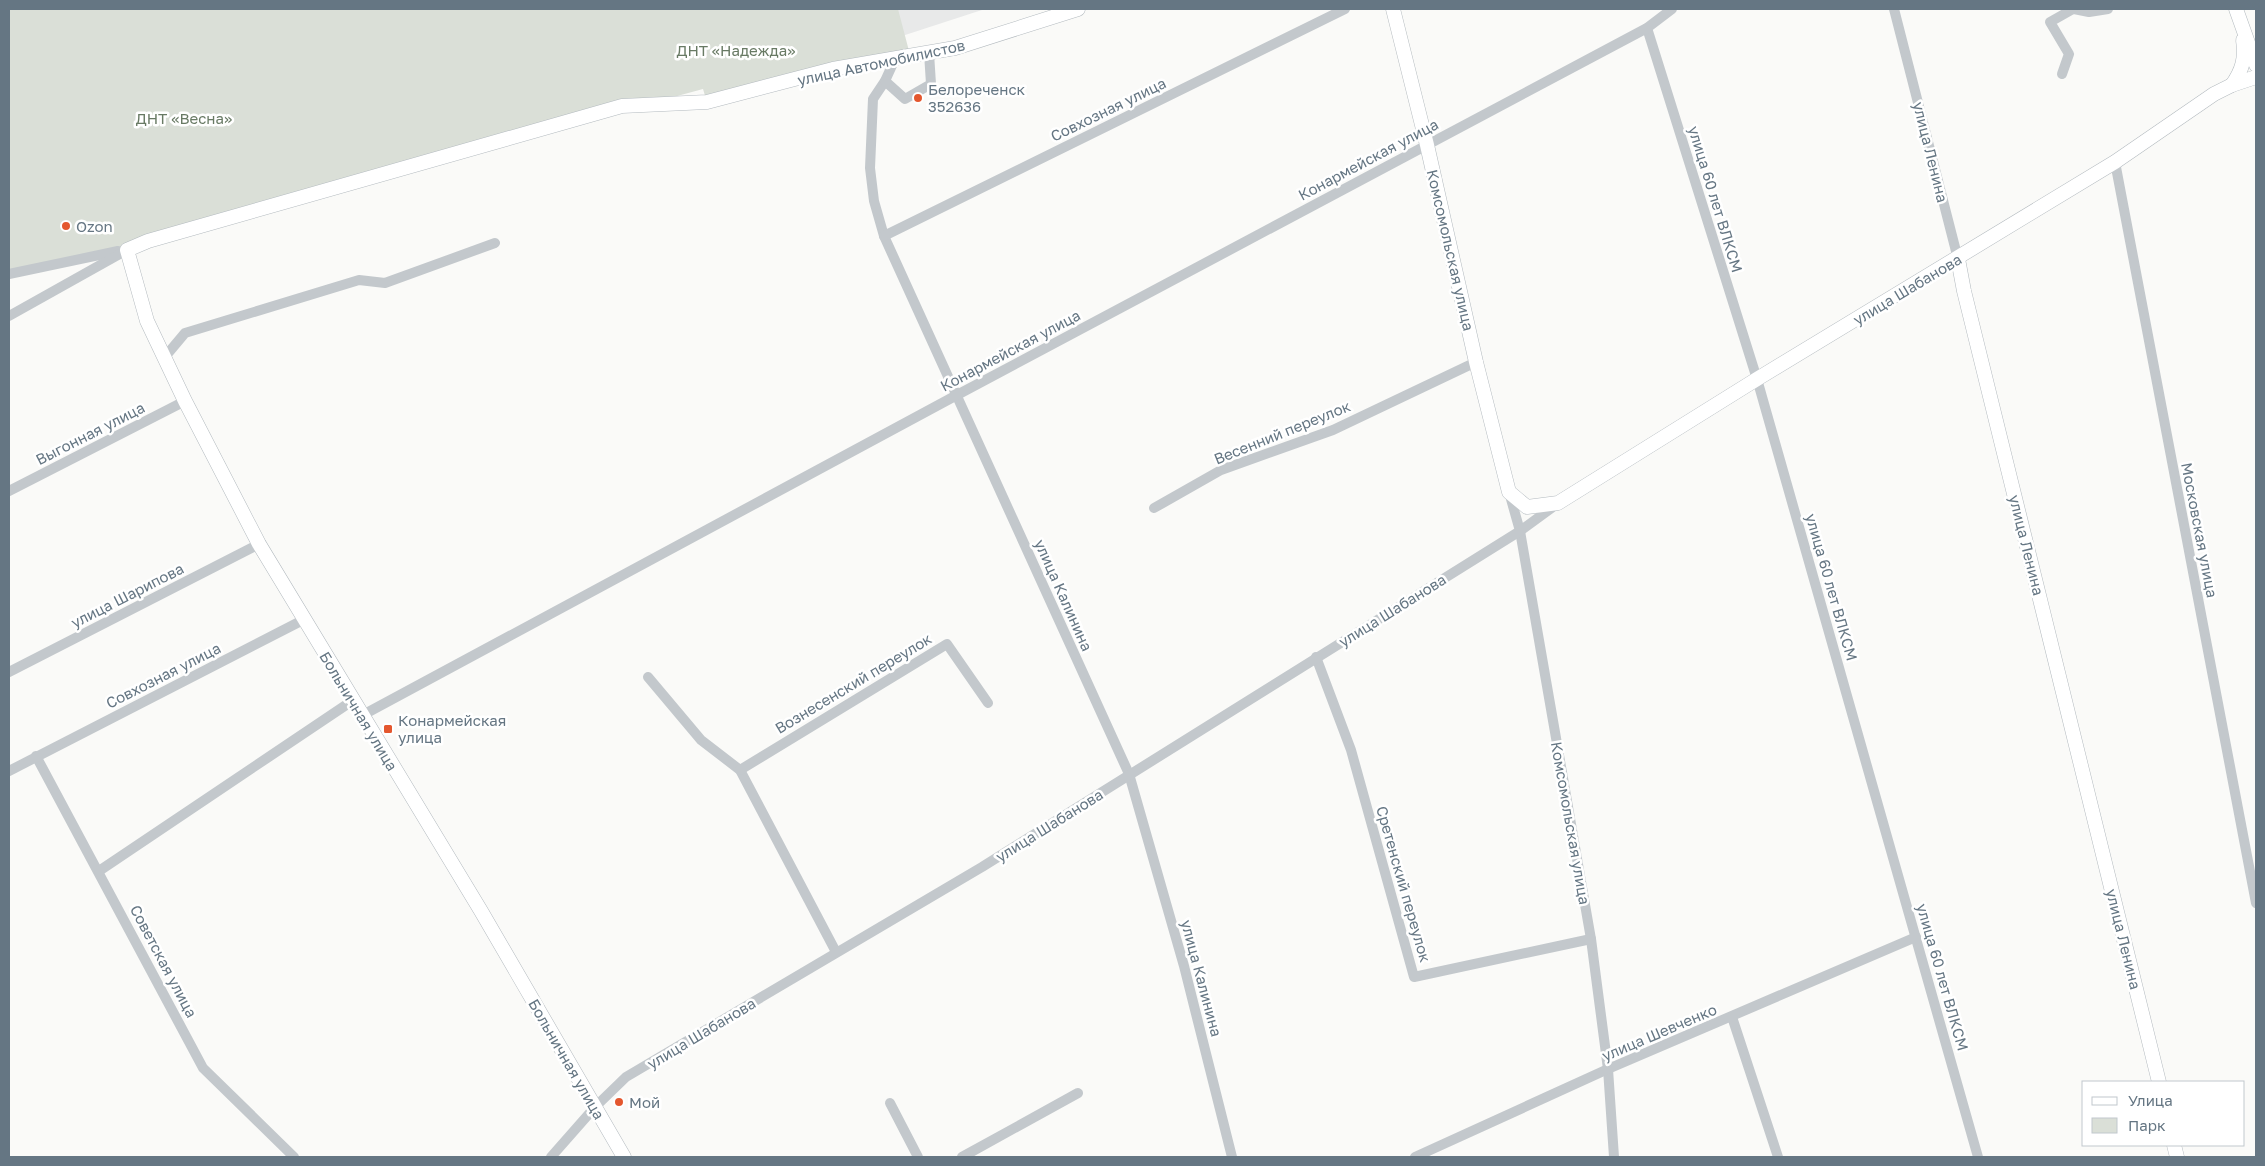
<svg xmlns="http://www.w3.org/2000/svg" width="2265" height="1166" font-family="'Golos Text',sans-serif">
  <style>
    .built { fill: #e8e9e9 }
    .green { fill: #dadfd7 }
    .lines { fill: none; stroke-linecap: round; stroke-linejoin: round }
    .secondary-casing { stroke: #b3babf; stroke-width: 15 }
    .street { stroke: #c3c8cc; stroke-width: 10 }
    .secondary { stroke: #fff; stroke-width: 14 }
    .poi-dot { fill: #e4572e; stroke: #fff; stroke-width: 2 }
    .labels { text-anchor: middle; dominant-baseline: central; stroke-width: 5; stroke-linejoin: round; paint-order: stroke }
    .park-label { font-size: 15px; fill: #687a64; stroke: #fff }
    .street-label { font-size: 15px; fill: #657683; stroke: #fff }
    .poi-label { font-size: 15px; fill: #657683; stroke: #fff; text-anchor: start }
  </style>
  <rect width="100%" height="100%" fill="#fafaf8"/>
  <path class="built" d="M893 9H985L899 37Z"/>
  <path class="green" d="M9 9H898L909 51 706 99 703 89 9 277Z"/>
  <g class="lines">
    <defs>
      <g id="secondary">
        <path d="M1393 9 1427 145 1476 362 1509 492 1527 507 1558 503 1757 379 2115 162 2214 94 2232 85 2256 77"/>
        <path d="M2236 9 2256 65"/>
        <path d="M2232 85C2242 71 2246 58 2243 40"/>
        <path d="M1958 259 1964 291 2159 1082"/>
        <path d="M2174 1145 2177 1157"/>
        <path d="M624 1157 481 911 259 544 185 401 147 321 127 250 148 241 622 106 707 102 833 69 955 48 1078 9"/>
      </g>
    </defs>
    <use href="#secondary" class="secondary-casing"/>
    <g class="street">
      <path d="M1894 9 1958 259"/>
      <path d="M2074 9 2089 12 2108 9"/>
      <path d="M1647 28 1757 379 1978 1157"/>
      <path d="M895 59 885 81 873 99 870 168 874 201 884 236 1129 774 1184 966 1232 1157"/>
      <path d="M2062 74 2069 54 2050 22 2073 9"/>
      <path d="M885 81 905 99 931 84 929 53"/>
      <path d="M2115 162 2256 903"/>
      <path d="M884 236 1345 9"/>
      <path d="M9 274 118 251"/>
      <path d="M9 316 127 250"/>
      <path d="M164 358 185 333 359 280 385 283 495 243"/>
      <path d="M9 491 185 401"/>
      <path d="M1509 492 1520 531 1591 939 1608 1069 1614 1157"/>
      <path d="M1154 508 1221 470 1333 430 1476 362"/>
      <path d="M1316 657 1351 750 1414 977 1591 939"/>
      <path d="M9 672 259 544"/>
      <path d="M648 677 701 740 740 770 836 952"/>
      <path d="M361 716 957 395 1647 28 1672 9"/>
      <path d="M36 756 203 1068 294 1157"/>
      <path d="M740 770 947 644 988 703"/>
      <path d="M9 771 303 620"/>
      <path d="M99 871 352 701"/>
      <path d="M1732 1017 1778 1157"/>
      <path d="M890 1103 918 1157"/>
      <path d="M551 1157 595 1107 626 1077 982 867 1520 531 1557 504"/>
      <path d="M962 1157 1078 1093"/>
      <path d="M1415 1157 1608 1069 1916 937"/>
    </g>
    <use href="#secondary" class="secondary"/>
  </g>
  <g class="poi-dot">
    <circle cx="918" cy="98" r="5"/>
    <circle cx="66" cy="226" r="5"/>
    <rect x="383" y="724" width="10" height="10" rx="2.5"/>
    <circle cx="619" cy="1102" r="5"/>
  </g>
  <g class="labels">
    <g class="park-label">
      <text x="736" y="50">ДНТ «Надежда»</text>
      <text x="184" y="118">ДНТ «Весна»</text>
    </g>
    <g class="street-label">
      <text transform="translate(881 62) rotate(-12)">улица Автомобилистов</text>
      <text transform="translate(1108 109) rotate(-26)">Совхозная улица</text>
      <text transform="translate(1931 152) rotate(76)">улица Ленина</text>
      <text transform="translate(1368 159) rotate(-28)">Конармейская улица</text>
      <text transform="translate(1716 199) rotate(73)">улица 60 лет ВЛКСМ</text>
      <text transform="translate(1451 250) rotate(77)">Комсомольская улица</text>
      <text transform="translate(1907 289) rotate(-31)">улица Шабанова</text>
      <text transform="translate(1010 350) rotate(-28)">Конармейская улица</text>
      <text transform="translate(1282 432) rotate(-22)">Весенний переулок</text>
      <text transform="translate(90 433) rotate(-27)">Выгонная улица</text>
      <text transform="translate(2200 530) rotate(79)">Московская улица</text>
      <text transform="translate(2027 545) rotate(76)">улица Ленина</text>
      <text transform="translate(1832 587) rotate(74)">улица 60 лет ВЛКСМ</text>
      <text transform="translate(127 595) rotate(-27)">улица Шарипова</text>
      <text transform="translate(1064 595) rotate(66)">улица Калинина</text>
      <text transform="translate(1392 610) rotate(-32)">улица Шабанова</text>
      <text transform="translate(163 675) rotate(-27)">Совхозная улица</text>
      <text transform="translate(853 683) rotate(-31)">Вознесенский переулок</text>
      <text transform="translate(359 711) rotate(59)">Больничная улица</text>
      <text transform="translate(1571 823) rotate(80)">Комсомольская улица</text>
      <text transform="translate(1049 825) rotate(-32)">улица Шабанова</text>
      <text transform="translate(1404 884) rotate(74)">Сретенский переулок</text>
      <text transform="translate(2124 939) rotate(76)">улица Ленина</text>
      <text transform="translate(164 961) rotate(62)">Советская улица</text>
      <text transform="translate(1943 977) rotate(74)">улица 60 лет ВЛКСМ</text>
      <text transform="translate(1202 978) rotate(75)">улица Калинина</text>
      <text transform="translate(1659 1032) rotate(-23)">улица Шевченко</text>
      <text transform="translate(701 1033) rotate(-31)">улица Шабанова</text>
      <text transform="translate(567 1059) rotate(60)">Больничная улица</text>
    </g>
    <g class="poi-label">
      <text x="928" y="89">Белореченск<tspan x="928" dy="17">352636</tspan></text>
      <text x="76" y="226">Ozon</text>
      <text x="398" y="720">Конармейская<tspan x="398" dy="17">улица</tspan></text>
      <text x="629" y="1102">Мой</text>
    </g>
  </g>
  <rect width="2265" height="1166" fill="none" stroke="#657683" stroke-width="20"/>
  <rect x="2082" y="1081" width="162" height="65" fill="#ffffff" stroke="#c1c8cd"/>
  <rect x="2092" y="1097" width="25" height="8" fill="#ffffff" stroke="#c1c8cd"/>
  <text x="2128" y="1106" font-size="15" fill="#657683">Улица</text>
  <rect x="2092" y="1118" width="25" height="15" fill="#dadfd7" stroke="#c1c8cd"/>
  <text x="2128" y="1131" font-size="15" fill="#657683">Парк</text>
</svg>
